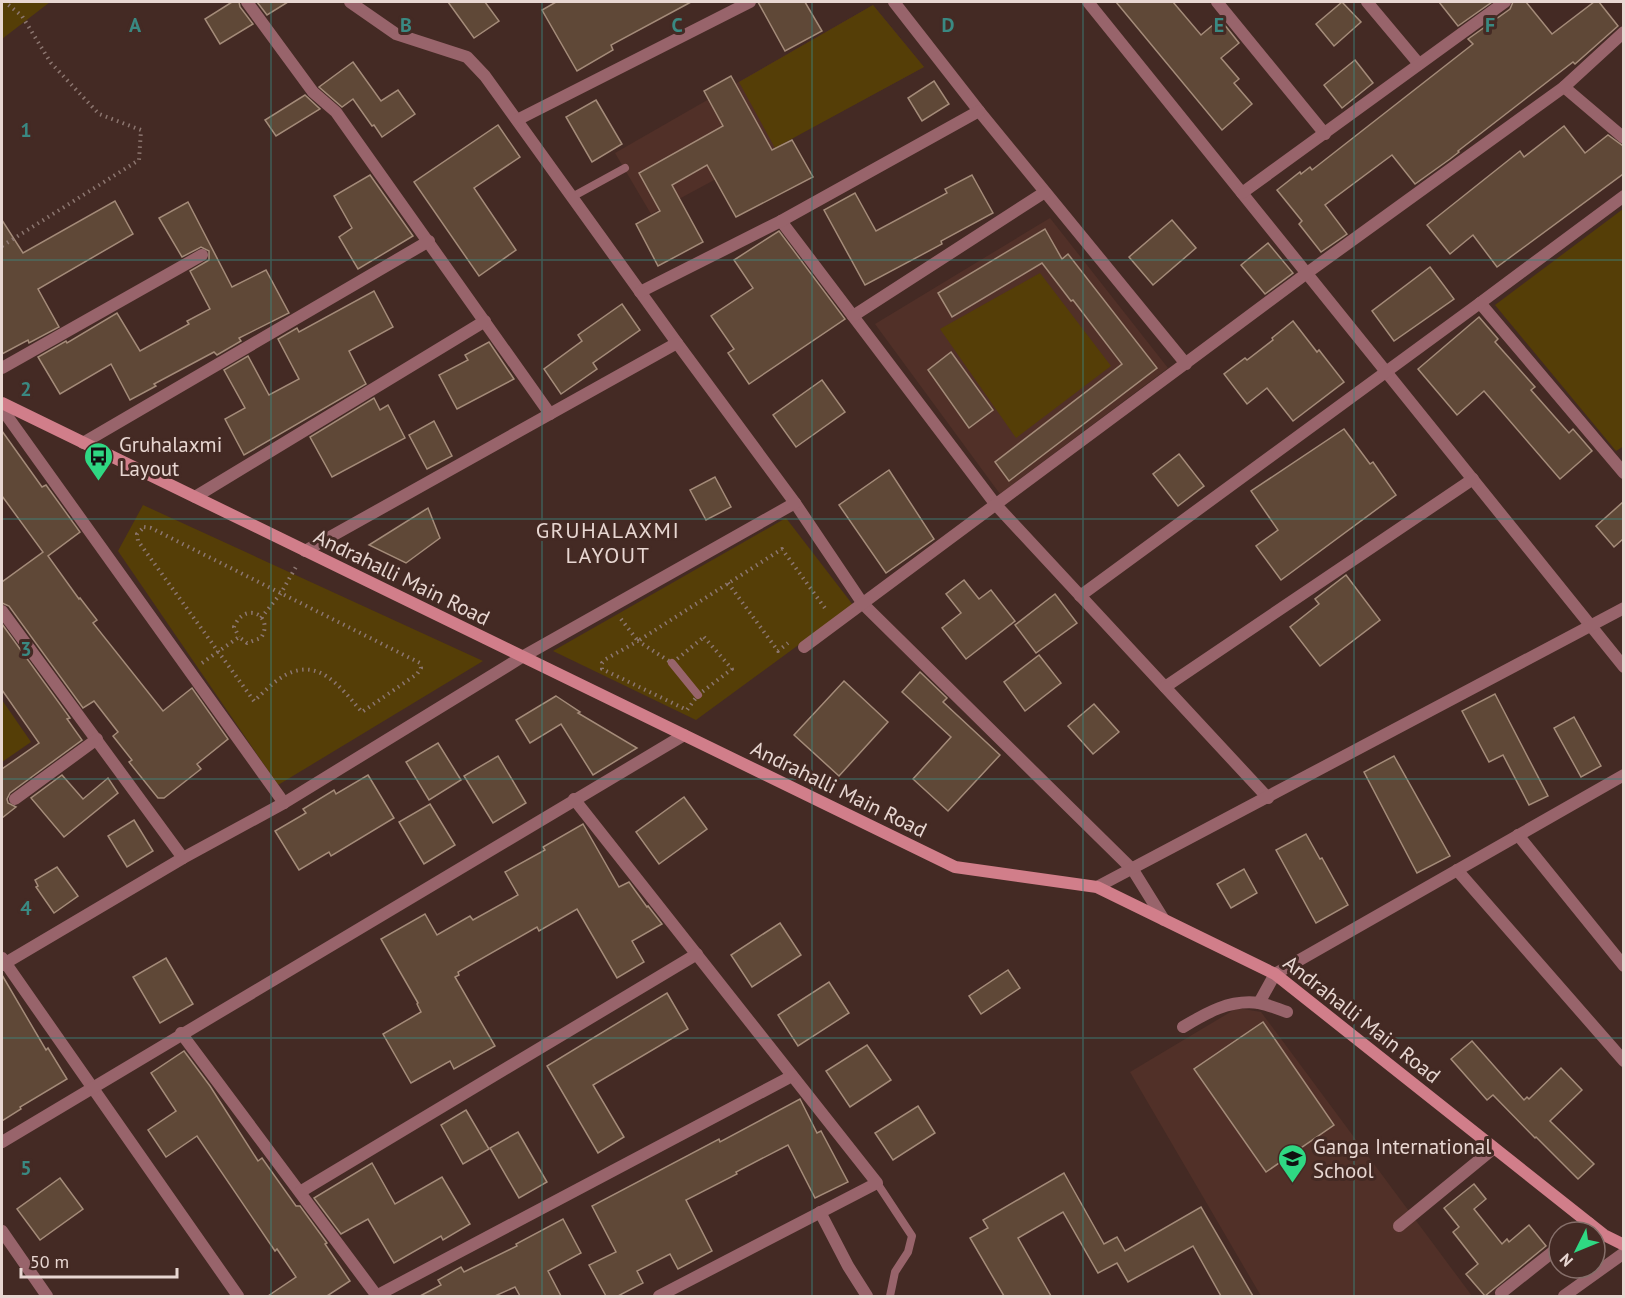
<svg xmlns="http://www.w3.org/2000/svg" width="1625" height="1298" font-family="'PT Sans',sans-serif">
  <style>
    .built { fill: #513028 }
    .green { fill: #553e07 }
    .building { fill: #5f4837; stroke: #a48b79; stroke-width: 1.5 }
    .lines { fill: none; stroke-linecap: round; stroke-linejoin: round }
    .path { stroke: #8c7670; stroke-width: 4; stroke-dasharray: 1.5 4.5; stroke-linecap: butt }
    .lane { stroke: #98646b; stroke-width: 8 }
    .street { stroke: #98646b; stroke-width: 12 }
    .secondary { stroke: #d17e8a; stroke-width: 12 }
    .grid { fill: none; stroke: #3a8982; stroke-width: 1.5; stroke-opacity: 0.55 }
    .labels { text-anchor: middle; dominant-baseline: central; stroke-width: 6; stroke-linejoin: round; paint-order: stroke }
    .poi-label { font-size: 21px; fill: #e8d7d2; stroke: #442a24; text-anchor: start }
    .street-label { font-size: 21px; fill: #e8d7d2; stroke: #442a24 }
    .neighbourhood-label { font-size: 22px; letter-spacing: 1.5px; fill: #e8d7d2; stroke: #442a24 }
    .grid-label { font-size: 20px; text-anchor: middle; font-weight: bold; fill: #3a8982; stroke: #442a24; stroke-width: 6; stroke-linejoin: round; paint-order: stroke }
  </style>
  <rect width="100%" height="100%" fill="#442a24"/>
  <g class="built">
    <path d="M873 5 924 67 651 214 615 153Z"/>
    <path d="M1050 218 1168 368 1000 494 875 324Z"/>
    <path d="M1237 1008 1261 1012 1472 1296H1261L1130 1072Z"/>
  </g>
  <g class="green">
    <path d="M2 2H50L2 39Z"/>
    <path d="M873 5 924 67 775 148 739 82Z"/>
    <path d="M1623 209 1624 446 1616 451 1495 305Z"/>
    <path d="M1040 273 1111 366 1016 438 940 329Z"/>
    <path d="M143 505 483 661 278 785 118 551Z"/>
    <path d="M786 518 853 605 696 720 553 651Z"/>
    <path d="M2 700 31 742 2 762Z"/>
  </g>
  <g class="building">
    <path d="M232 2H239L240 7 253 24 220 44 205 19Z"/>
    <path d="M257 2H288L267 15Z"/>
    <path d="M448 2H485L499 21 474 38Z"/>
    <path d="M556 2H691L611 45 613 50 577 71 542 10Z"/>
    <path d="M758 2H805L822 31 785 51Z"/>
    <path d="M1116 2H1173L1201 35 1220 19 1239 43 1221 58 1239 79 1234 83 1252 104 1222 130Z"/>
    <path d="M1342 2 1361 22 1334 46 1316 24Z"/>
    <path d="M1439 2H1492L1458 26Z"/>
    <path d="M1513 2H1526L1552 34 1594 2H1599L1618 26 1575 64 1573 62 1458 151 1459 152 1450 159 1415 184 1392 155 1325 205 1347 234 1321 252 1299 224 1302 221 1277 190 1300 172 1301 174 1310 167 1312 170 1473 44 1468 39 1510 9Z"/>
    <path d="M1355 60 1373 83 1342 108 1324 85Z"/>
    <path d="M353 62 381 101 398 90 415 114 382 137 374 125 372 126 353 99 342 107 319 87Z"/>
    <path d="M731 76 772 150 792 140 813 177 736 217 707 165 672 185 703 242 658 266 636 224 660 211 639 173 723 126 704 91Z"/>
    <path d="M934 81 949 104 922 121 908 98Z"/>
    <path d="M305 95 320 109 276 136 265 120Z"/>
    <path d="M596 100 622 144 592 162 566 117Z"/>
    <path d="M498 125 520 157 474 188 516 250 479 276 414 182Z"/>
    <path d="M1564 126 1585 153 1608 135 1623 146V174L1497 267 1473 235 1450 254 1427 225 1520 151 1524 157Z"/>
    <path d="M370 175 413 236 358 269 339 237 352 228 334 196Z"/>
    <path d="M972 175 993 213 941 241 942 244 865 285 824 210 855 193 876 231 947 193 945 189Z"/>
    <path d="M115 201 133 234 38 289 59 327 29 343 28 340 2 354V220L23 253Z"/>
    <path d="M188 202 232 287 266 270 289 313 239 338 241 341 217 355 214 352 154 384 156 386 130 400 111 364 60 394 38 357 66 341 67 343 117 313 140 351 189 324 187 321 210 309 190 271 209 260V251L201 247 182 257 159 218Z"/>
    <path d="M1172 220 1196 248 1153 285 1129 257Z"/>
    <path d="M1045 229 1062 259 1068 254 1157 368 1009 481 995 462 1122 364 1073 300 1071 301 1042 263 952 317 938 293Z"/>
    <path d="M779 231 845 319 749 384 728 353 734 349 711 316 753 288 734 260Z"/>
    <path d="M1268 243 1293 273 1265 294 1241 265Z"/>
    <path d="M1430 267 1454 299 1394 341 1372 311Z"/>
    <path d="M374 291 393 327 349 351 366 384 244 455 225 419 245 408 224 370 248 356 269 395 299 379 278 339 297 328 299 332Z"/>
    <path d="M622 304 640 330 593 363 597 369 561 394 544 369 582 341 578 335Z"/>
    <path d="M1479 317 1498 339 1495 342 1535 387 1531 390 1569 433 1573 429 1592 451 1560 479 1484 391 1457 415 1418 369Z"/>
    <path d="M1293 321 1317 352 1319 350 1344 382 1293 421 1267 388 1247 404 1224 374 1245 358 1247 360 1273 340 1272 338Z"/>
    <path d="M489 342 514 379 457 409 439 375 468 360 465 355Z"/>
    <path d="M951 352 993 410 969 428 928 370Z"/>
    <path d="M822 380 845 412 796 447 773 415Z"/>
    <path d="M374 398 380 410 388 405 405 438 332 477 310 437Z"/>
    <path d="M434 421 452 456 427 469 409 435Z"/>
    <path d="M1344 429 1370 464 1373 462 1396 495 1281 580 1256 546 1278 530 1251 491Z"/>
    <path d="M2 431 42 487 46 485 80 532 48 556 79 599 80 598 97 620 93 623 163 711 192 688 228 739 197 764 201 769 164 798H158L129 762 132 760 113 736 118 732 94 701 83 708 9 606 2 603V582L43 552 2 496Z"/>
    <path d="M1179 454 1204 486 1178 506 1153 474Z"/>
    <path d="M889 470 934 539 886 573 839 505Z"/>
    <path d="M715 477 731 507 706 520 690 490Z"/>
    <path d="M1623 502V539L1614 547 1596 526Z"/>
    <path d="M428 508 440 538 406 563 369 545Z"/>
    <path d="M1346 575 1380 620 1320 666 1290 627 1319 604 1315 599Z"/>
    <path d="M964 580 979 599 991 590 1015 621 966 659 942 628 961 613 946 594Z"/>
    <path d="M1055 594 1077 623 1036 653 1015 625Z"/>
    <path d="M2 624 70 718 67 719 82 740 10 793 7 799 8 803 16 807 2 818V769L39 743 2 690Z"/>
    <path d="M1039 655 1061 683 1025 711 1004 682Z"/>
    <path d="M920 672 947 698 943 702 1000 755 948 811 913 779 951 737 902 692Z"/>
    <path d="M844 681 888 722 839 776 794 735Z"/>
    <path d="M1495 694 1548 796 1529 805 1503 755 1489 762 1462 711Z"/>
    <path d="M556 696 580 712 578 713 637 748 593 775 561 724 530 743 516 720Z"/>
    <path d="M1094 704 1119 732 1093 754 1068 726Z"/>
    <path d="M1574 717 1601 766 1581 777 1554 728Z"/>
    <path d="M438 743 461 780 429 800 406 762Z"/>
    <path d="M498 756 526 803 493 823 464 776Z"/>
    <path d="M1394 756 1450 856 1417 873 1364 772Z"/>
    <path d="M62 775 83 799 108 778 118 793 64 837 31 798Z"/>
    <path d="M368 775 394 818 331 856 329 852 299 870 275 831 306 813 303 809 334 790 336 794Z"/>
    <path d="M684 797 707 829 659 864 636 832Z"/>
    <path d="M430 804 455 845 424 864 399 822Z"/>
    <path d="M134 820 153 851 127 867 108 836Z"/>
    <path d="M583 824 619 887 629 882 647 907 648 906 662 924 632 941 644 962 617 978 577 909 539 931 537 927 458 972 459 975 455 977 495 1046 454 1069 450 1061 411 1083 383 1034 421 1012 417 1004 418 1003 381 939 425 914 437 935 470 916 473 920 518 895 505 872 545 850 543 847Z"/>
    <path d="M1306 834 1320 859 1322 858 1348 905 1316 923 1276 850Z"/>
    <path d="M57 867 78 896 54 913 36 887 38 886 35 880Z"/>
    <path d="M1244 869 1257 893 1231 908 1217 884Z"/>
    <path d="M780 923 801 955 752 987 731 955Z"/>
    <path d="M166 958 193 1004 160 1023 133 977Z"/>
    <path d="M1008 970 1020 988 981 1014 969 996Z"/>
    <path d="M2 975 46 1050 48 1048 67 1079 20 1107 21 1109 2 1121Z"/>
    <path d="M829 982 849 1013 798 1046 778 1015Z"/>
    <path d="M667 993 688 1029 593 1085 624 1137 598 1153 547 1066Z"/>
    <path d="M1263 1022 1334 1125 1266 1172 1194 1069Z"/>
    <path d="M1472 1041 1524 1100 1527 1097 1529 1099 1561 1068 1582 1090 1550 1121 1594 1164 1578 1179 1536 1137 1535 1138 1493 1095 1487 1100 1451 1059Z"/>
    <path d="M867 1045 891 1080 850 1107 826 1071Z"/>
    <path d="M184 1051 210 1086 258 1161 262 1158 296 1206H300L327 1243 325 1244 350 1281 327 1296H268L296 1277 277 1249 275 1251 197 1136 166 1157 148 1130 176 1111 151 1073Z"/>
    <path d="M800 1099 817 1133 821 1131 848 1182 815 1198 788 1145 736 1172 737 1174 686 1200 712 1251 678 1269 670 1254 637 1271 643 1283 618 1296H606L589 1265 616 1252 592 1206 719 1139 720 1142Z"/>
    <path d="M918 1106 935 1133 893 1160 875 1133Z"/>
    <path d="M466 1110 489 1149 463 1164 441 1125Z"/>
    <path d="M518 1132 547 1182 519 1198 490 1148Z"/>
    <path d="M372 1163 395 1204 442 1177 470 1224 443 1240 441 1236 394 1263 368 1219 341 1234 314 1198Z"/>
    <path d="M1064 1173 1104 1244 1117 1237 1125 1251 1201 1207 1253 1296H1221L1193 1246 1128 1282 1117 1263 1098 1273 1063 1212 1018 1238 1051 1296H1004L970 1238 988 1228 983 1220Z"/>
    <path d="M60 1178 83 1209 40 1240 17 1209Z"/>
    <path d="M1474 1184 1486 1199 1474 1209 1502 1244 1507 1239 1509 1242 1529 1225 1546 1246 1485 1296 1466 1274 1478 1264 1453 1232 1459 1227 1444 1208Z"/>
    <path d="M563 1219 581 1253 548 1271 561 1296H520L515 1287 495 1296H420L441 1285 438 1280 461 1267 464 1272 517 1246 516 1244Z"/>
  </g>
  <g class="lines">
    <g class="path">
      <path d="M2 246 139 160 141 130 99 114 51 63 22 16 5 2"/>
      <path d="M144 527 151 528 420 663 421 668 417 674 362 712C339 686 317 653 279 679 270 685 262 694 254 701L138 541 137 534Z"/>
      <path d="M728 583 778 651 788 643"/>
      <path d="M261 618 281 593 297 565"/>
      <path d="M621 619 638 641 782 549 827 611"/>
      <path d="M704 637 732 669 698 695 687 710 602 669V663L606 659 638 641 672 663Z"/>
      <path d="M202 663 239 637 247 643 261 638C275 616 245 600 234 627L239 637"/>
    </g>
    <g class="lane">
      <path d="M572 197 625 168"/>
      <path d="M672 663 698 695"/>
      <path d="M877 1183 912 1236 908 1252 895 1272 890 1296"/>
    </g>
    <g class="street">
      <path d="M247 2 313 92 336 112 550 414"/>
      <path d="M350 2 396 34 467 57 485 76 677 343 795 503 863 604 1133 870 1164 920"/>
      <path d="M894 2 979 111 1186 364"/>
      <path d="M1088 2 1624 667"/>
      <path d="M1217 2 1325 134"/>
      <path d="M1367 2 1419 64"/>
      <path d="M1564 87 1624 138"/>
      <path d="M517 120 750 2"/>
      <path d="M1242 193 1505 2"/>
      <path d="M781 221 996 505 1268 798"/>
      <path d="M640 292 781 221 979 111"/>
      <path d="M1480 303 1624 473"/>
      <path d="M853 316 1045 192"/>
      <path d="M2 368 202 255"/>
      <path d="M2 409 284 803"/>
      <path d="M83 443 429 241"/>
      <path d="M195 497 485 321"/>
      <path d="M305 551 677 343"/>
      <path d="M1080 596 1480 303 1624 196"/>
      <path d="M2 611 183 858"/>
      <path d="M804 647 1307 273 1564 87 1624 32"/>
      <path d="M1165 687 1473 479"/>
      <path d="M15 799 97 739"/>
      <path d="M574 799 877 1183 659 1296"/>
      <path d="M1518 835 1624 966"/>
      <path d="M1457 870 1624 1061"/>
      <path d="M1097 887 1624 608"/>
      <path d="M2 958 238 1296"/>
      <path d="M2 965 183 858 284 803 522 657 795 503"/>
      <path d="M1259 1003 1275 974 1624 775"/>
      <path d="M1183 1027C1206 1013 1230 999 1259 1003 1269 1005 1278 1009 1287 1012"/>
      <path d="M181 1033 377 1296"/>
      <path d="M2 1142 684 735"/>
      <path d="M300 1192 697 954"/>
      <path d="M820 1212 848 1266 867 1296"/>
      <path d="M1399 1226 1494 1148"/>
      <path d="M2 1231 47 1296"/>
      <path d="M1578 1232 1589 1223"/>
      <path d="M1501 1293 1559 1247"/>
      <path d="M376 1296 792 1076"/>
      <path d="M1564 1296 1624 1253"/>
    </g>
    <path class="secondary" d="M2 403 955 867 1097 887 1275 974 1604 1235 1624 1245"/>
  </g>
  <path class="grid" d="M271 2V1296M542 2V1296M812 2V1296M1083 2V1296M1354 2V1296M2 260H1624M2 519H1624M2 779H1624M2 1038H1624"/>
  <defs>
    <symbol id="bus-pin" viewBox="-11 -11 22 30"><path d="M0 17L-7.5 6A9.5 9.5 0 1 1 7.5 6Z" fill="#2fd883" stroke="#442a24"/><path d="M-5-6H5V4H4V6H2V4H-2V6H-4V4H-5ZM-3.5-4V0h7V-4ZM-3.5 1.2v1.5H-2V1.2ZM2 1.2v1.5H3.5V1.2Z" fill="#111"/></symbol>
    <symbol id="school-pin" viewBox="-11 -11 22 30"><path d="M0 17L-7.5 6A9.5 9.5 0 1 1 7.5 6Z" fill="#2fd883" stroke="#442a24"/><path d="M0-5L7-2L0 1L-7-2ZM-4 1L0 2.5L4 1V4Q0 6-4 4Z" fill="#111"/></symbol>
  </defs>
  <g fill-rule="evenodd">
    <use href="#bus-pin" x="82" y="440" width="33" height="45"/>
    <use href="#school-pin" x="1276" y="1142" width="33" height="45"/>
  </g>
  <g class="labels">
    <g class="poi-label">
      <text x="119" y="444">Gruhalaxmi<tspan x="119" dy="24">Layout</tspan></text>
      <text x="1313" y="1146">Ganga International<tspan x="1313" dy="24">School</tspan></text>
    </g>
    <g class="street-label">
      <text transform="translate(402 577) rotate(26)">Andrahalli Main Road</text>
      <text transform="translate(839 789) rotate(26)">Andrahalli Main Road</text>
      <text transform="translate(1362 1019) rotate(38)">Andrahalli Main Road</text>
    </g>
    <g class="neighbourhood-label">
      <text x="608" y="530">GRUHALAXMI<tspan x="608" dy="25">LAYOUT</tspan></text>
    </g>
  </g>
  <g class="grid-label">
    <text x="135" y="32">A</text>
    <text x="406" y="32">B</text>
    <text x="677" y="32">C</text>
    <text x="948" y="32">D</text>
    <text x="1219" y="32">E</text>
    <text x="1490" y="32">F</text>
    <text x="26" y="137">1</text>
    <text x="26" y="396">2</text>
    <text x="26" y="656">3</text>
    <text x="26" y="915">4</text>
    <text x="26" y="1175">5</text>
  </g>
  <rect width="1625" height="1298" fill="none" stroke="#e8d7d2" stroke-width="6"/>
  <g transform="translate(1577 1250) rotate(227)"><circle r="28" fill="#442a24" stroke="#866f6a" stroke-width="1.5"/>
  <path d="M0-4.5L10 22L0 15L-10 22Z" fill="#2fd883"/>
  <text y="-9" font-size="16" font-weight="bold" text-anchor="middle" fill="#e8d7d2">N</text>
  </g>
  <path d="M21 1268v9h156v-9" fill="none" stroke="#e8d7d2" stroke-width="3"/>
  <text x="30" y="1268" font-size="18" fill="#e8d7d2" stroke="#442a24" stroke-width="4.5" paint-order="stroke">50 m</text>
</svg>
